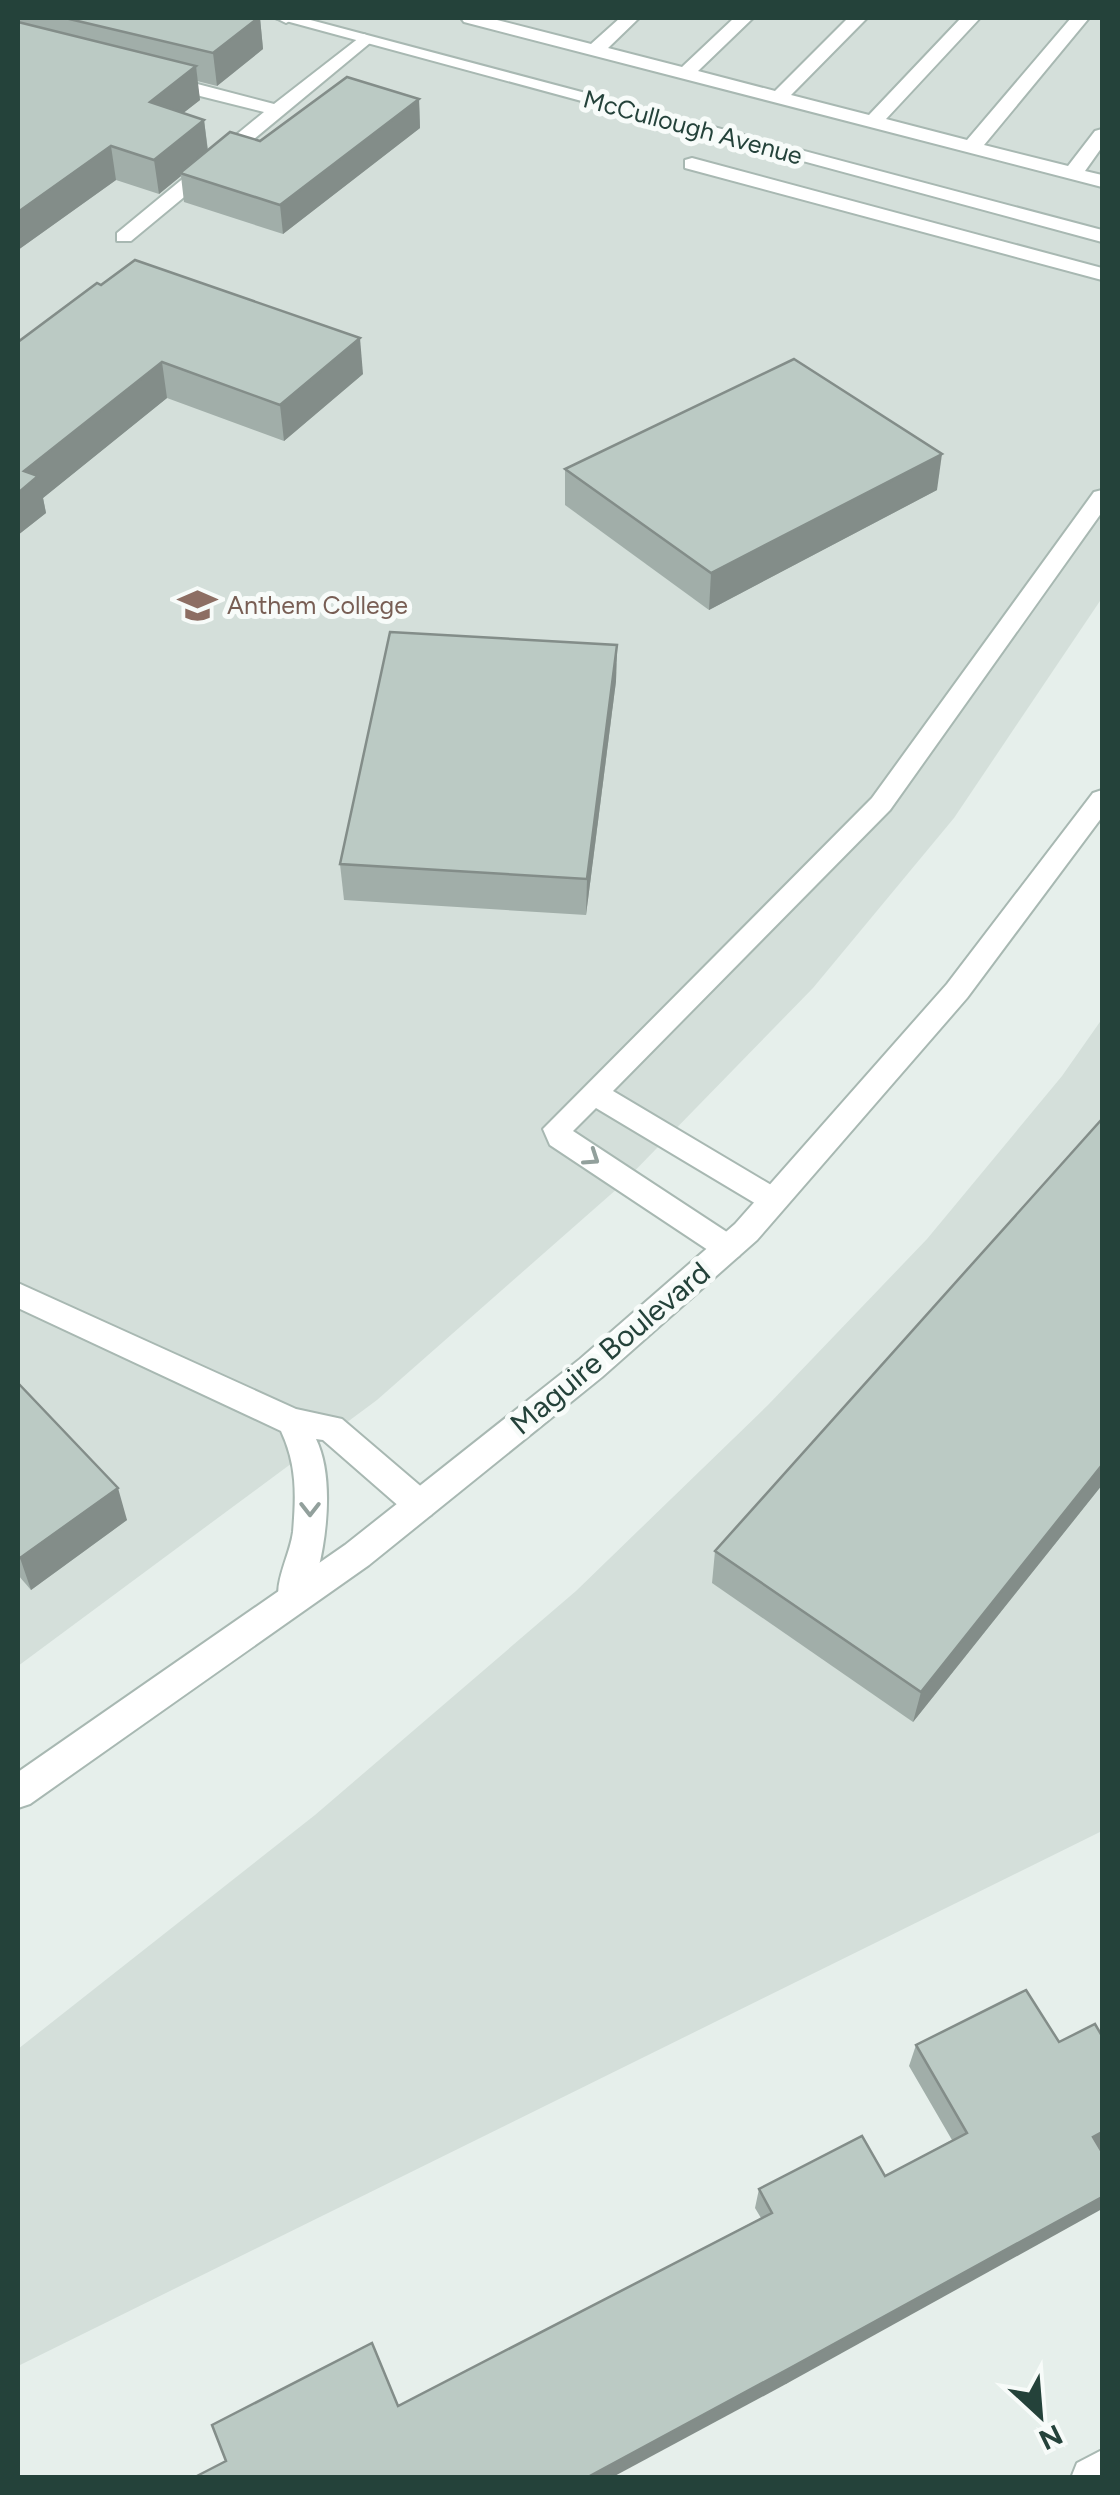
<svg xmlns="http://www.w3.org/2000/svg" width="1120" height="2495" font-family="Figtree,sans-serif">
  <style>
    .built { fill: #d4dfda }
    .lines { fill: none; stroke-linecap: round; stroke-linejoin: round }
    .service-casing { stroke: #a8b8b2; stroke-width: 4 }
    .minor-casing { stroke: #a8b8b2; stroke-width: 4 }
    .tertiary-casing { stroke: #a8b8b2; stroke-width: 4 }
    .service { fill: #fff; fill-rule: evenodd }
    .minor { fill: #fff; fill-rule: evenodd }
    .tertiary { fill: #fff; fill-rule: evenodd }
    .wall { fill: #a1aea9 }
    .shaded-wall { fill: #838d89 }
    .building { fill: #bbcac4; stroke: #838d89; stroke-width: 2.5 }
    .oneway { stroke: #92a09c }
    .labels { text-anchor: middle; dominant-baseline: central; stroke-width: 10; stroke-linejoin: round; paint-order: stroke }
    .far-street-label { font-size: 25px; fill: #24423a; stroke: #f7fbf9 }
    .far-education-label { font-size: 25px; fill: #785e54; stroke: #f7fbf9; text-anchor: start }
    .street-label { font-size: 30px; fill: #24423a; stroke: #f7fbf9 }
  </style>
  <rect width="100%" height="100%" fill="#e6efeb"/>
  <g class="built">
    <path d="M18 18H1102V598L954 818 813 988 618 1188 377 1400 18 1666Z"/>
    <path d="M1102 1019V1831L18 2366V2049L315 1815 576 1591 768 1405 927 1239 1062 1076Z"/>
  </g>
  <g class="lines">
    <defs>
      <g id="service">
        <path d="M276 18H295L286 23Z"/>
        <path d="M461 18H489L591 44 620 18H639L608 48 682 67 734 18H753L698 71 775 91 848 18H867L791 95 869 115 961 18H980L886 119 967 140 1071 18H1089L984 145 1068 166 1095 131 1102 129V147L1085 171 1102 175V187L464 22Z"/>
        <path d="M364 34 373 39 370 43 131 241H117V233L264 112 152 84V76L159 74 274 104Z"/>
        <path d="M692 158 1102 268V280L685 168V160Z"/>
        <path d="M1102 490V512L890 810 613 1091 783 1192 788 1200 783 1208 773 1211 763 1208 596 1108 573 1131 739 1240 743 1248 739 1256 728 1260 717 1256 550 1145 543 1129 872 798 1094 492Z"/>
        <path d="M18 1283 296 1409 342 1419 431 1495 436 1505 431 1515 420 1519 409 1515 323 1440 316 1439C337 1482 325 1565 305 1608L293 1613 281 1608C271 1586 290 1556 293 1532 296 1495 297 1465 281 1431L18 1308Z"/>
      </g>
      <path id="minor" d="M1102 2450V2478H1071L1077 2463Z"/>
      <g id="tertiary">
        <path d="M275 18H303L1102 230V242Z"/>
        <path d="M1102 790V817L967 998 757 1240 602 1377 369 1565 30 1804 18 1808V1772L345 1545 580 1359 735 1224 947 984 1093 793Z"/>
      </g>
    </defs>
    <use href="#service" class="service-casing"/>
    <use href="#minor" class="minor-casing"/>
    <use href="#tertiary" class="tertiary-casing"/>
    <use href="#service" class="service"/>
    <use href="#minor" class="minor"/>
    <use href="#tertiary" class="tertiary"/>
  </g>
  <g class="wall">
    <path d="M18 18H260L263 49 217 86 197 81 200 100 183 113 204 120 208 150 260 141 419 99 420 128 283 234 184 202 181 176 159 194 116 180 18 250Z"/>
    <path d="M18 342 363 374 284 441 167 398 43 498 46 513 18 535Z"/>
    <path d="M565 469 937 490 709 610 565 505Z"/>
    <path d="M617 645 616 681 586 915 344 900 340 864Z"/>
    <path d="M1102 1119V1485L913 1722 712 1583 715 1551Z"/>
    <path d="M18 1383 127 1520 31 1590 18 1575Z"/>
    <path d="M916 2045 1100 2147 786 2384 398 2406 761 2218 755 2208 759 2189 885 2176 952 2140 909 2066Z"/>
  </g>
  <g class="shaded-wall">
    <path d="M258 18H260L263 49 217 86 213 53Z"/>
    <path d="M196 66 200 100 154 136 150 102Z"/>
    <path d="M419 99 420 128 283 234 280 205Z"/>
    <path d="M204 120 208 153 180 173 181 176 159 194 154 160Z"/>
    <path d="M111 146 116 180 18 250V212Z"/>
    <path d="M360 338 363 374 284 441 280 405Z"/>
    <path d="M162 362 167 398 43 498 46 513 18 535V493L24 471Z"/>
    <path d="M942 454 937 490 709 610 711 573Z"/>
    <path d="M617 645 616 681 586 915 587 879Z"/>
    <path d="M1102 1465V1485L913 1722 921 1692Z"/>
    <path d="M118 1488 127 1520 31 1590 20 1558Z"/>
    <path d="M1102 2132V2146L1083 2156 1093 2137Z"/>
    <path d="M1102 2197V2209L786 2384 611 2478H586Z"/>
  </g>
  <g class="building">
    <path d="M65 18H258L213 53Z"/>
    <path d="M18 22 196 66 150 102 204 120 154 160 111 146 18 212Z"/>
    <path d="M347 77 419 99 280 205 180 173 230 132 260 141Z"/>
    <path d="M135 260 360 338 280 405 162 362 24 471 38 476 18 493V342L97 283 101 285Z"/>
    <path d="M794 359 942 454 711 573 565 469Z"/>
    <path d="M390 632 617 645 587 879 340 864Z"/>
    <path d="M1102 1119V1465L921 1692 715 1551Z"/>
    <path d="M18 1383 118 1488 20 1558 18 1556Z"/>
    <path d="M1026 1990 1059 2042 1095 2024 1102 2036V2132L1093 2137 1102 2152V2197L790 2368 586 2478H193L226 2461 212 2425 372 2343 398 2406 772 2213 759 2189 862 2136 885 2176 967 2133 916 2045Z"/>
  </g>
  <defs><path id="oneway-chevron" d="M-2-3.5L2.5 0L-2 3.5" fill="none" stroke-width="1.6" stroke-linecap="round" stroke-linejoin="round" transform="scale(2.5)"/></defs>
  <g class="oneway">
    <use href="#oneway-chevron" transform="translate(592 1158) rotate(34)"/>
    <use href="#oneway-chevron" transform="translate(310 1509) rotate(90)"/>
  </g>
  <defs>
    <symbol id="university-bare" viewBox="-9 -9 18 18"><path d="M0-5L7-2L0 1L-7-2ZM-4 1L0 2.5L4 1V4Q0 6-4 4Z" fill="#8d6e63" stroke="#f7fbf9" stroke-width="2.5" paint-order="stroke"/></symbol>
  </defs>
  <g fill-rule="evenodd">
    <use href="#university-bare" x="170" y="578" width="55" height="55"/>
  </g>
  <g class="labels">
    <g class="far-street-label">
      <text transform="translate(693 127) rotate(15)">McCullough Avenue</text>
    </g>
    <g class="far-education-label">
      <text x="227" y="605">Anthem College</text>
    </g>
    <g class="street-label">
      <text transform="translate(610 1348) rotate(-40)">Maguire Boulevard</text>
    </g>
  </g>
  <rect width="1120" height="2495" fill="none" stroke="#24423a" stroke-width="40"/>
  <g transform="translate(1040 2415) rotate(154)" stroke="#f7fbf9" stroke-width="8" paint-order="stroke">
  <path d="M0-8L18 38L0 25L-18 38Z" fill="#24423a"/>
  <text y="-15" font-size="28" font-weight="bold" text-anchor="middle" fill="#24423a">N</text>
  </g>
</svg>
